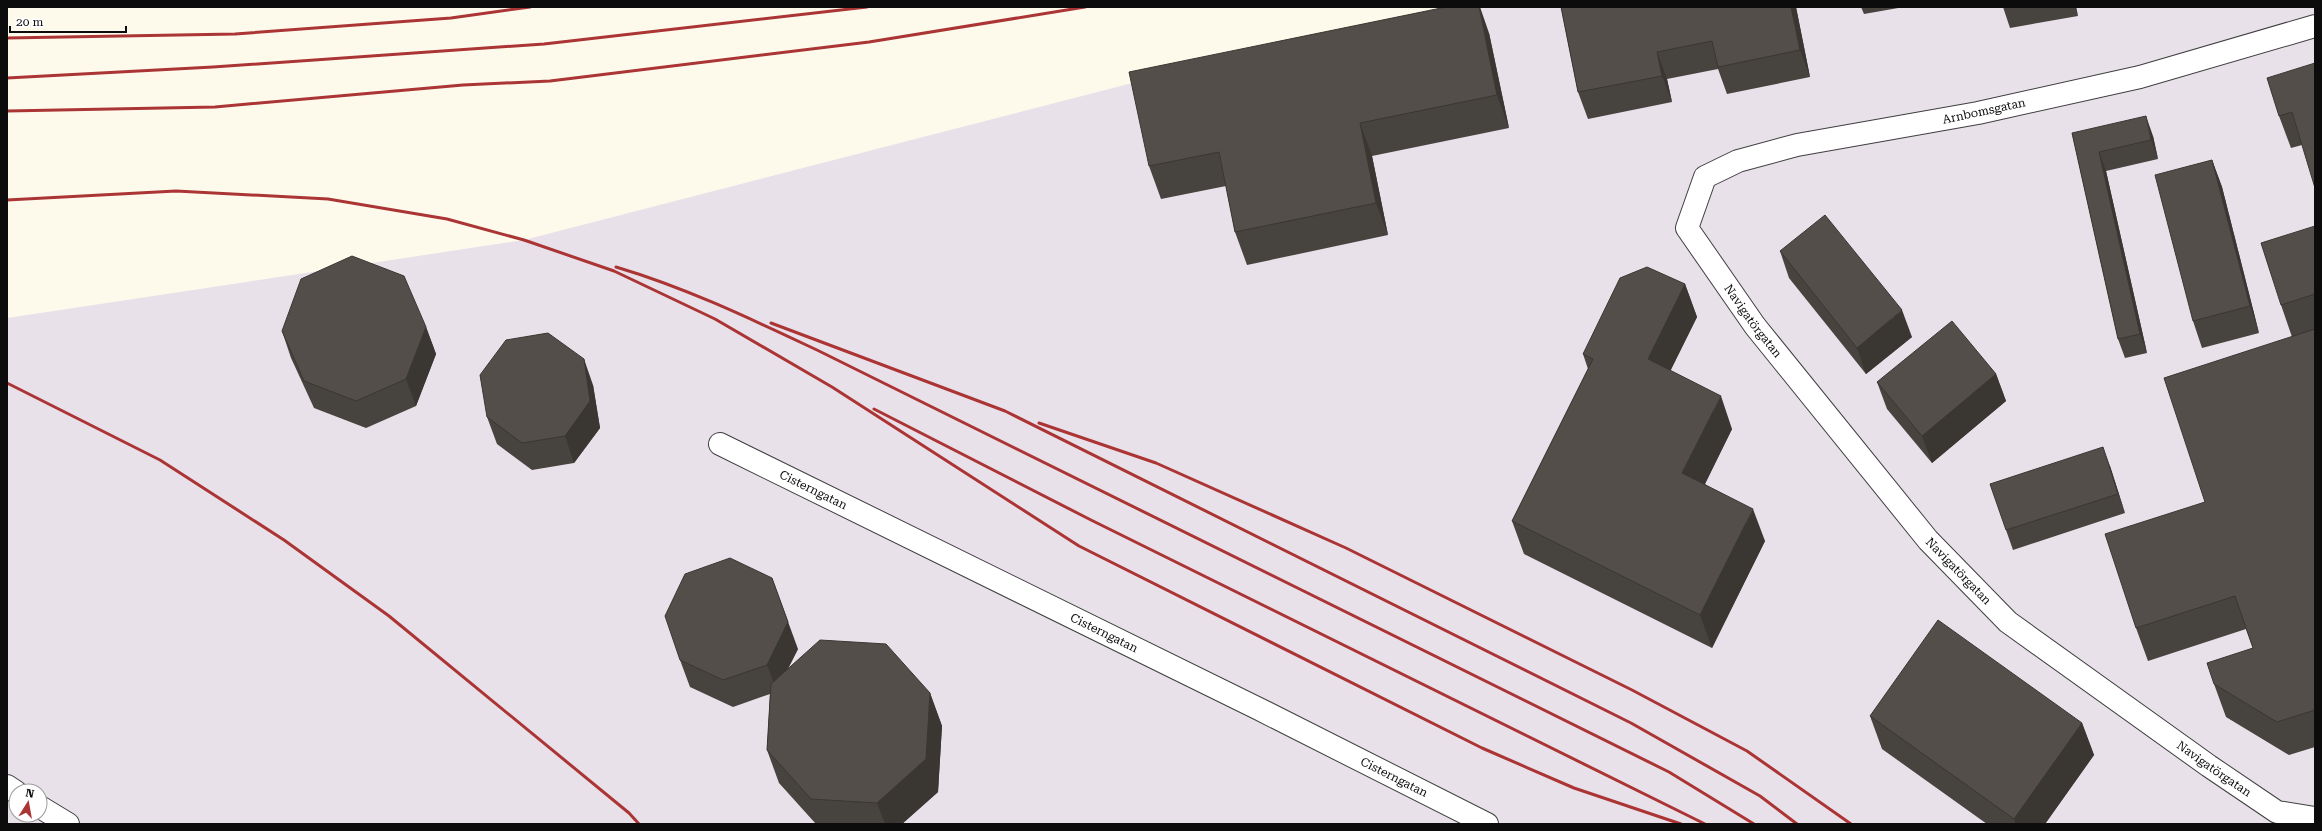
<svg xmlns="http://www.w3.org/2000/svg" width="2322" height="831" font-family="'Roboto Serif',serif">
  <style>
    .industrial { fill: #e9e1ea; fill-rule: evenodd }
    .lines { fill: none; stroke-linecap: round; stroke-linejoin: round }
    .minor-casing { stroke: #3f3f3f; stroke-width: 24 }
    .minor { stroke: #fff; stroke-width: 22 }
    .rail { stroke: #ab3534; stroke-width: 3 }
    .wall { fill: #47433f }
    .shaded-wall { fill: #3a3733 }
    .building { fill: #534e49; stroke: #3a3733 }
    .labels { text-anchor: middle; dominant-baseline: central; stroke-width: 4; stroke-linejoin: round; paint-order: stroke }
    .street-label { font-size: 12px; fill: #0c0c0c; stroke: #fff }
  </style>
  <rect width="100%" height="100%" fill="#fdfaec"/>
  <path class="industrial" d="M1458 7H2315V824H7V318L524 240 1280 45ZM16 791H40V815H16Z"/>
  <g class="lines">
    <defs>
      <g id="minor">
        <path id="s1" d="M2315 26 2140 77 1978 113 1797 145 1738 161 1705 177 1687 228 1755 326 1928 540 2008 622 2209 766 2277 812 2315 818"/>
        <path id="s2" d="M720 444 1259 709 1487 824"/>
        <path d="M7 786 16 792"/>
        <path d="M40 807 68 824"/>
      </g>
    </defs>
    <use href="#minor" class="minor-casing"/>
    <use href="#minor" class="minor"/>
    <g class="rail">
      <path d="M7 38 235 34 451 18 530 7"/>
      <path d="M7 78 213 67 544 44 867 7"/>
      <path d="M7 111 215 107 463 85 550 81 869 42 1085 7"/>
      <path d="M7 200 176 191 328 199 447 219 524 240 614 271 715 319 832 387 1079 546 1482 748 1574 788 1681 824"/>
      <path d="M616 267C687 288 753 320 819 351L1669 772 1754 824"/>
      <path d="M771 323 1005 411 1631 723 1760 796 1797 824"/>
      <path d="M7 383 160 460 284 540 389 616 629 813 639 824"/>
      <path d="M874 409 1091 520 1705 824"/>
      <path d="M1039 423 1156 463 1346 548 1632 690 1747 751 1851 824"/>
    </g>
  </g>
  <g class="wall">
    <path d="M1561 7H1796L1810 77 1727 94 1718 69 1667 79 1672 102 1588 119 1578 92Z"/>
    <path d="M1861 7H1904L1864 14Z"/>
    <path d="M2003 7H2076L2078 16 2010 28Z"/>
    <path d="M1489 33 1509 128 1372 156 1388 235 1247 265 1235 232 1226 186 1161 199 1149 166Z"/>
    <path d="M2315 63 2302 145 2291 148 2279 116Z"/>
    <path d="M2072 133 2153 136 2158 159 2106 171 2147 353 2125 358 2118 339Z"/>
    <path d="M2212 160 2222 187 2259 333 2202 348 2193 321Z"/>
    <path d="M2315 226V747L2289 755 2226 717 2214 684 2253 648 2246 629 2148 661 2136 628 2205 502 2292 337 2281 305Z"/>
    <path d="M1780 251 1912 337 1866 374 1789 278Z"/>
    <path d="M1685 284 1697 317 1670 371 1732 429 1705 484 1765 541 1712 648 1524 554 1512 521 1588 369 1583 354Z"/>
    <path d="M426 327 436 354 416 406 366 428 314 408 291 358 282 331Z"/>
    <path d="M1996 374 2006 401 1932 463 1887 409 1877 382Z"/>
    <path d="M593 385 600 428 574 463 532 470 497 444 487 417Z"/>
    <path d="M2110 466 2125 513 2013 550 2006 530Z"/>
    <path d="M798 649 788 668 930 693 942 726 938 792 902 824H816L779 783 767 750 770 694 733 707 690 687 680 660Z"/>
    <path d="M1870 716 2082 723 2094 755 2045 824H1987L1882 749Z"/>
  </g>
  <g class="shaded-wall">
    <path d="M1479 7H1480L1489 33 1509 128 1497 95Z"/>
    <path d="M1791 7H1796L1810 77 1800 50Z"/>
    <path d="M2075 7H2076L2078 16Z"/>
    <path d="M1657 52 1667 79 1672 102 1662 76Z"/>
    <path d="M2146 116 2153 136 2158 159 2151 140Z"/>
    <path d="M1360 123 1372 156 1388 235 1376 203Z"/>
    <path d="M2099 152 2106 171 2147 353 2140 334Z"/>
    <path d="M2212 160 2222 187 2259 333 2250 306Z"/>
    <path d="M1685 284 1697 317 1660 392 1648 359Z"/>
    <path d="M1902 310 1912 337 1866 374 1857 348Z"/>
    <path d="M426 327 436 354 416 406 406 379Z"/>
    <path d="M584 359 593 385 600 428 574 463 565 436Z"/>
    <path d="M1996 374 2006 401 1932 463 1922 436Z"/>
    <path d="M1721 396 1732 429 1694 506 1682 473Z"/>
    <path d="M2103 447 2110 466 2125 513 2118 494Z"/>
    <path d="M1753 509 1765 541 1712 648 1700 615Z"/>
    <path d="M772 578 798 649 777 691 767 665Z"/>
    <path d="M930 693 942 726 938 792 902 824H885L877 803Z"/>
    <path d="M2082 723 2094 755 2045 824H2016L2014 819Z"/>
  </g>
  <g class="building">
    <path d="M1446 7H1479L1497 95 1360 123 1376 203 1235 232 1219 152 1149 166 1129 72Z"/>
    <path d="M1561 7H1791L1800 50 1718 67 1712 41 1657 52 1662 76 1578 92Z"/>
    <path d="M2315 63V188L2292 112 2279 116 2267 78Z"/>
    <path d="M2146 116 2151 140 2099 152 2140 334 2118 339 2072 133Z"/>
    <path d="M2212 160 2250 306 2193 321 2155 175Z"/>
    <path d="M1825 215 1902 310 1857 348 1780 251Z"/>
    <path d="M2315 226V294L2281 305 2261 243Z"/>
    <path d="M352 256 404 276 426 327 406 379 356 401 304 381 282 331 301 279Z"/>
    <path d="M1647 267 1685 284 1648 359 1721 396 1682 473 1753 509 1700 615 1512 521 1593 359 1583 354 1620 278Z"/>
    <path d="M1952 321 1996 374 1922 436 1877 382Z"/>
    <path d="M2315 329V710L2277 722 2214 684 2207 663 2253 648 2235 596 2136 628 2105 534 2205 502 2164 378Z"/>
    <path d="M548 333 584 359 590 401 565 436 522 443 487 417 480 375 506 340Z"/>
    <path d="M2103 447 2118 494 2006 530 1990 484Z"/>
    <path d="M730 558 772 578 788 622 767 665 723 680 680 660 665 616 685 574Z"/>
    <path d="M1938 620 2082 723 2014 819 1870 716Z"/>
    <path d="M820 640 886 644 930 693 926 759 877 803 811 799 767 750 771 684Z"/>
  </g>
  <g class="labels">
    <g class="street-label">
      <text transform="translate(1984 111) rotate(-12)">Arnbomsgatan</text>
      <text stroke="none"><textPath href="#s1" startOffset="798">Navigatörgatan</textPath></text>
      <text stroke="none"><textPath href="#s2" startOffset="104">Cisterngatan</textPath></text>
      <text stroke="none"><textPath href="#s1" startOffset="1122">Navigatörgatan</textPath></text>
      <text stroke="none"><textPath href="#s2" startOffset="428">Cisterngatan</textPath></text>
      <text stroke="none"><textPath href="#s1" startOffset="1446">Navigatörgatan</textPath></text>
      <text stroke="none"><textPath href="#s2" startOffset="752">Cisterngatan</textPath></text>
    </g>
  </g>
  <rect width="2322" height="831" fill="none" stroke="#0c0c0c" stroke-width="16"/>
  <g transform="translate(28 803) rotate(11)"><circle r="19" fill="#ffffff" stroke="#9e9e9e"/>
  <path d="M0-3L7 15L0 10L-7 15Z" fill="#ab3534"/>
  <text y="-6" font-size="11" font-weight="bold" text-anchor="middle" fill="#0c0c0c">N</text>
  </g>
  <path d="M10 26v6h116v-6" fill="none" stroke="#0c0c0c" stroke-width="2"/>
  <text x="16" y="26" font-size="12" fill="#0c0c0c" stroke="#ffffff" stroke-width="3" paint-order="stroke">20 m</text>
</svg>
